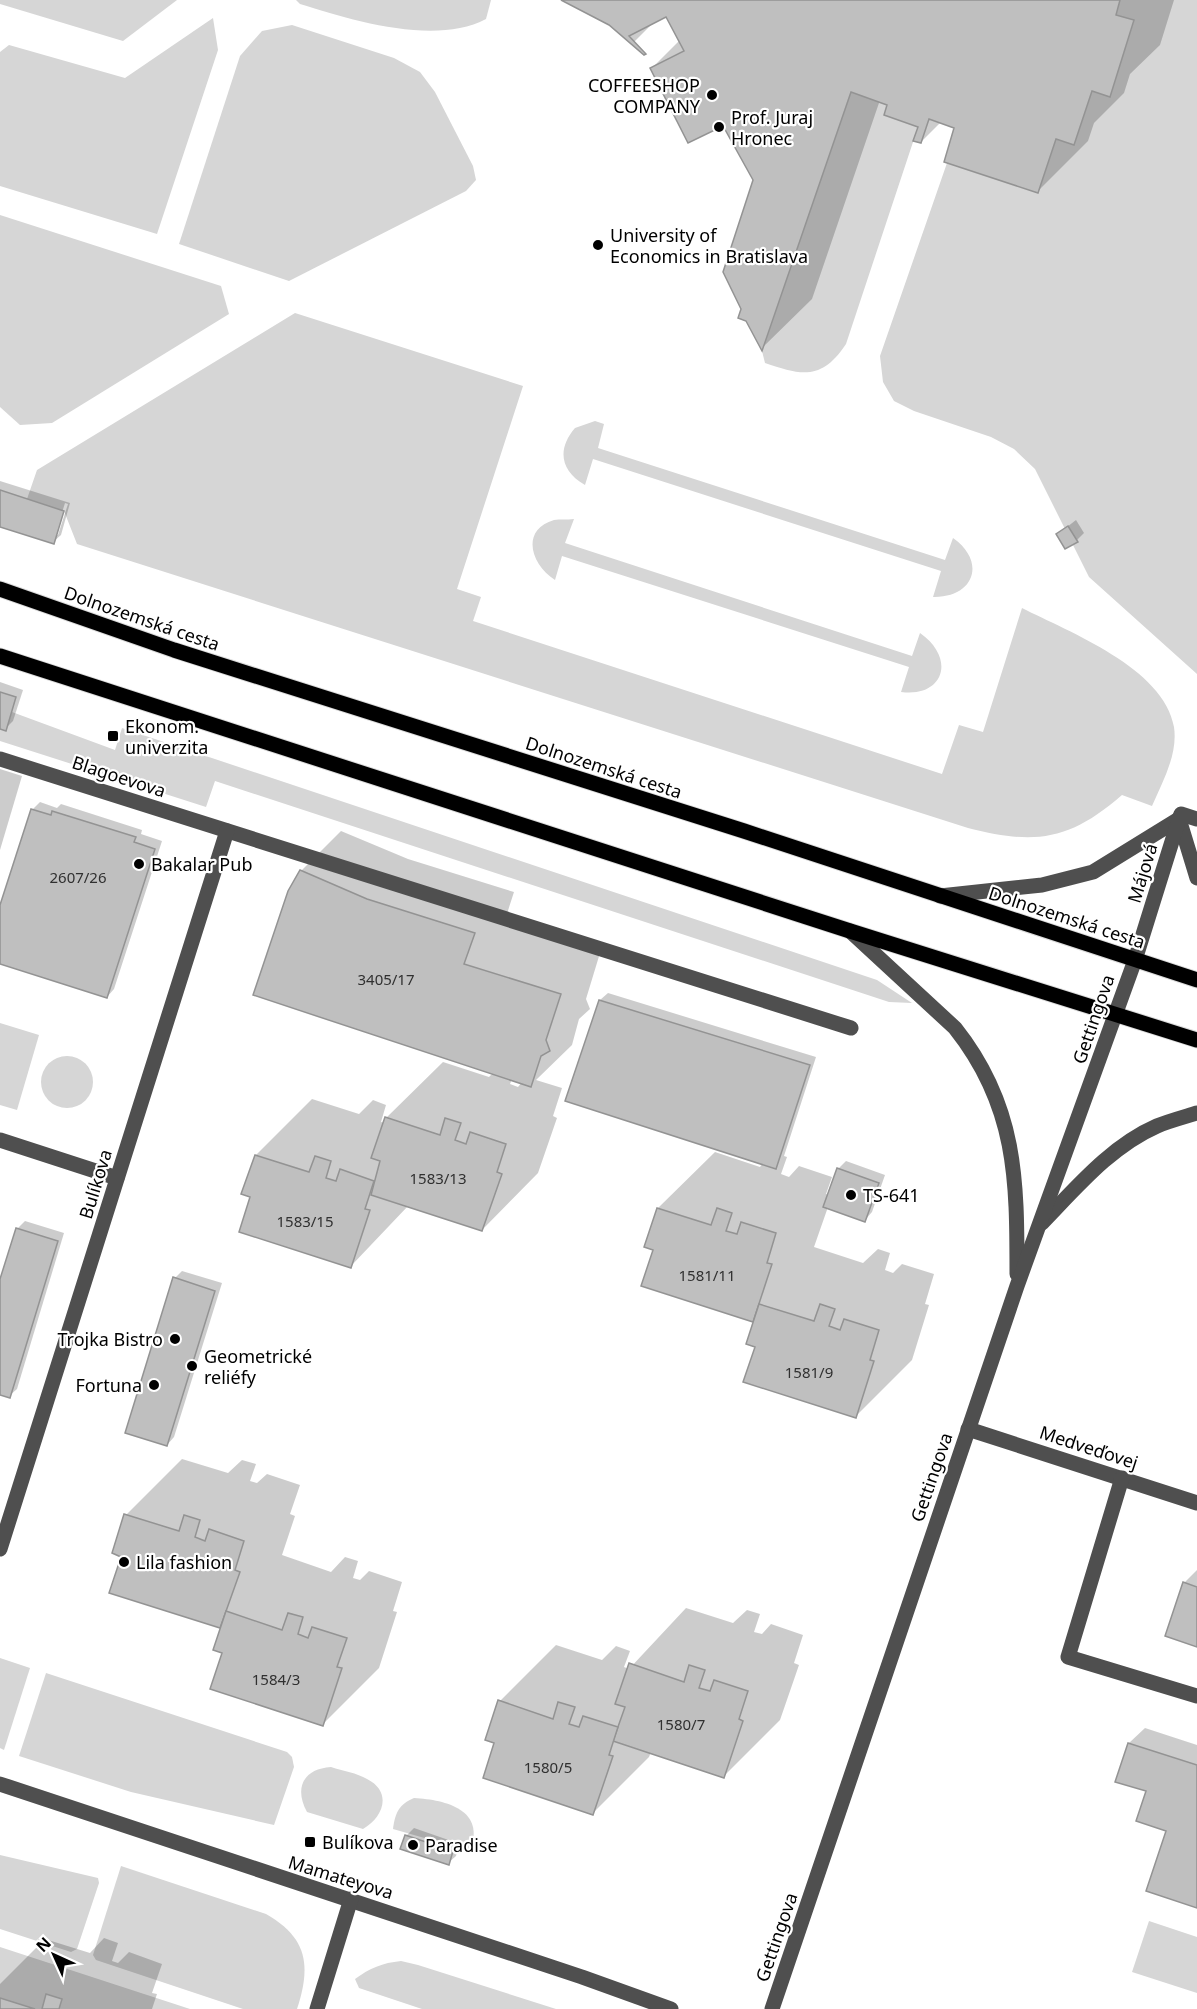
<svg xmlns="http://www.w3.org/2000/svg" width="1197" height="2009" font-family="'Noto Sans',sans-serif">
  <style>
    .green { fill: #d6d6d6 }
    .shadow { fill: #0003; fill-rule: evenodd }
    .building { fill: #bfbfbf; stroke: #939393; stroke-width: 1.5 }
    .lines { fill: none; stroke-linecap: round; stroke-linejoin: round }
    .major-casing { stroke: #dbdbdb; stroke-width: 17 }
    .minor { stroke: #4f4f4f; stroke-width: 15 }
    .major { stroke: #000; stroke-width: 15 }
    .poi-dot { fill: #000; stroke: #fff; stroke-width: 2 }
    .labels { text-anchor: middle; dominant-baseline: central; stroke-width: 4.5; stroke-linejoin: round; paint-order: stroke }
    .number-label { font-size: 15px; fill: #303030 }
    .poi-label { font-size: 18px; fill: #000; stroke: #fff; text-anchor: start }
    .street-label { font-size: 18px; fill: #000; stroke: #fff }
  </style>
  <rect width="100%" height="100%" fill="#fff"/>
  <g class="green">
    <path d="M0 0H177L123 41 0 4Z"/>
    <path d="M296 0H491L486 19C435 46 351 20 300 4Z"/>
    <path d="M1120 0H1197V674L1089 577 1035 469 1014 449 991 437 914 411 894 401 883 382 880 356 947 163 1038 193 1056 139 1074 145 1092 91 1110 96 1134 21 1116 15Z"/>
    <path d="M213 18 218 50 157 234 0 186V52L9 45 125 78Z"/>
    <path d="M292 25 394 58 420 72 435 92 473 166 476 180 466 191 289 281 179 244 240 56 262 31Z"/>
    <path d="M851 92 887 105 884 115 918 127 846 344C822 380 803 376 765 363L762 351Z"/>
    <path d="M0 215 221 286 229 314 52 423 20 425 0 407Z"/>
    <path d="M295 313 523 386 457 589 481 597 473 621 942 774 959 725 983 732 1022 608C1069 632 1164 668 1174 727 1178 754 1163 781 1152 806L1122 795C1069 841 1035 845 968 828L77 544 64 511 27 499 37 470Z"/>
    <path d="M595 421 604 424 598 448 945 560 953 538C987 562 974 598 933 597L941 571 593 459 585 485C560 471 557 449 575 428Z"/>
    <path d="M574 519 565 543 912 656 920 633C957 659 943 698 901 692L909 667 562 556 555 580C531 565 520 530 554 520 560 519 567 520 574 519Z"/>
    <path d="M12 712 115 750 122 728 877 980 912 1003 889 1002 215 781 206 807 0 741V729L6 730Z"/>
    <path d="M0 1023 39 1035 17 1110 0 1105Z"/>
    <circle cx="67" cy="1082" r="26"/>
    <path d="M0 1658 30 1668 4 1750 0 1748Z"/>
    <path d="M46 1673 287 1752 292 1757 294 1767 274 1825 131 1792 19 1756Z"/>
    <path d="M331 1767C343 1771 357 1773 367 1779 393 1792 383 1818 363 1829L307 1812C294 1788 303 1769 331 1767Z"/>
    <path d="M414 1798C447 1800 486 1810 470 1851L393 1829C395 1813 399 1804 414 1798Z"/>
    <path d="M0 1855 98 1878 99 1883 77 1949 71 1952 0 1929Z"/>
    <path d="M121 1866 266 1914C308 1938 311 1966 297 2009H243L96 1960 93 1955Z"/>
    <path d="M1149 1921 1197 1937V1993L1132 1972Z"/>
    <path d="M0 1947 190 2009H0Z"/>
    <path d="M401 1961 418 1965 556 2009H422L359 1988 355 1979C370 1968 382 1963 401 1961Z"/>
  </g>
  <g class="shadow">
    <path d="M565 0H1174L1160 45 1130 74 1124 93 1094 123 1088 141 1037 192 955 127 941 122 921 142 919 126 889 104 880 100 812 299 762 348 742 309 754 180 724 124 652 68 680 40 667 15 654 22 633 43 592 12Z"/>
    <path d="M0 481 70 503 61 535 53 542 0 525ZM65 503 68 504 58 535H55Z"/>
    <path d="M1076 520 1084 533 1077 540 1058 534Z"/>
    <path d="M0 682 23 690 13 721 5 729 0 727Z"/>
    <path d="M0 769 22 776 0 850Z"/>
    <path d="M40 802 57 808 61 804 142 830 141 834 162 841 114 989 107 997 0 962V902H2L32 810Z"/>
    <path d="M341 831 408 859 514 892 504 923 600 953 586 999 590 1009 579 1019 572 1045 536 1080 562 1088 553 1116 557 1118 538 1173 482 1230 408 1206 351 1266 252 1196 243 1193 256 1155 312 1099 359 1114 373 1100 386 1105 381 1122 385 1123 386 1118 443 1062 489 1077 493 1073 301 871ZM512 1079 522 1082 518 1087 510 1084Z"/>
    <path d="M608 993 816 1057 784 1156 787 1157 781 1174 789 1177 799 1166 832 1177 826 1194 829 1195 838 1169 846 1161 885 1175 872 1212 865 1220 828 1207 814 1247 863 1263 878 1249 890 1253 885 1270 893 1273 902 1264 934 1274 925 1304 929 1305 912 1360 855 1417 757 1346 755 1321 643 1285 655 1249 646 1246 658 1208 715 1152 760 1167 763 1163 600 1000Z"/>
    <path d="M25 1221 64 1233 17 1389 9 1396 0 1393V1284L17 1229Z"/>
    <path d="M182 1271 222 1283 174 1437 167 1445 175 1278Z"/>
    <path d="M182 1459 228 1473 242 1460 256 1464 250 1481 257 1483 267 1474 300 1485 290 1514 295 1516 282 1555 331 1572 345 1557 358 1561 353 1578 360 1580 369 1571 402 1582 393 1611 397 1612 379 1668 323 1724 224 1652 222 1628 110 1592 123 1556 126 1515Z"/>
    <path d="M1197 1570V1645L1184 1583Z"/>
    <path d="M686 1608 733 1623 747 1610 760 1614 754 1632 762 1634 771 1624 803 1635 794 1663 799 1665 780 1720 724 1776 651 1752 649 1757 593 1813 496 1742 500 1701 556 1645 602 1660 616 1646 630 1651 624 1667 629 1669Z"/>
    <path d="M1145 1728 1197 1745V1906L1168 1830 1129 1743Z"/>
    <path d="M414 1828 460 1844 456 1856 448 1863 406 1836Z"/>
    <path d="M104 1938 118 1943 112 1961 118 1963 129 1952 162 1964 152 1993 157 1994 152 2009H0V1984L45 1939 90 1953Z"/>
  </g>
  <g class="building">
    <path d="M561 0H1120L1116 15 1134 20 1110 97 1092 91 1074 145 1056 139 1038 193 944 162 954 128 929 119 921 143 913 141 918 127 884 115 887 105 851 92 762 351 746 321 738 318 741 309 723 272 753 180 723 126 688 143 650 68 684 51 666 17 629 36 646 54 644 55 609 25Z"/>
    <path d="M0 490 64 511 54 544 0 527Z"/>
    <path d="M1068 526 1078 542 1065 549 1056 534Z"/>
    <path d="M0 692 16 697 6 731 0 729Z"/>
    <path d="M31 809 51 815 52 811 136 837 134 842 155 849 107 998 0 964V905Z"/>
    <path d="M300 870 367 899 475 933 464 964 561 994 546 1040 550 1051 541 1056 531 1087 253 995 288 891Z"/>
    <path d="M599 1000 810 1065 776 1169 565 1101Z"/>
    <path d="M385 1117 440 1135 445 1118 461 1123 455 1140 466 1144 470 1132 506 1144 497 1172 502 1174 482 1231 371 1195 380 1161 371 1158Z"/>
    <path d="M255 1155 309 1172 315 1156 331 1161 326 1178 336 1181 340 1169 374 1181 365 1209 370 1210 351 1268 239 1232 250 1197 241 1194Z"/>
    <path d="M837 1168 879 1183 865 1222 823 1207Z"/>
    <path d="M657 1208 711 1225 717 1208 732 1213 726 1231 737 1234 741 1222 776 1233 767 1263 772 1264 753 1322 641 1286 653 1250 644 1247Z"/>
    <path d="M16 1228 58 1241 10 1398 0 1395V1279Z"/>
    <path d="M173 1277 215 1291 167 1446 125 1433Z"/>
    <path d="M759 1304 814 1321 820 1304 835 1309 829 1326 840 1330 844 1319 879 1330 870 1360 874 1361 856 1418 743 1382 755 1347 746 1344Z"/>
    <path d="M124 1514 179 1531 184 1515 200 1520 195 1537 205 1541 209 1529 244 1541 235 1570 240 1572 220 1628 109 1593 121 1557 112 1553Z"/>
    <path d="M1183 1582 1197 1587V1647L1165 1636Z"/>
    <path d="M226 1611 282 1630 288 1613 303 1617 298 1634 308 1638 312 1627 347 1638 337 1667 342 1668 323 1726 210 1689 222 1653 213 1650Z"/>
    <path d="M629 1663 684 1682 689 1665 705 1670 699 1688 710 1691 714 1680 748 1691 739 1719 743 1721 724 1778 613 1741 625 1707 615 1704Z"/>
    <path d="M498 1700 553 1719 558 1702 575 1707 569 1724 579 1727 583 1716 618 1727 609 1755 613 1756 593 1815 483 1778 494 1743 485 1740Z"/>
    <path d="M1128 1743 1197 1765V1908L1146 1891 1166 1831 1136 1821 1146 1791 1115 1782Z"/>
    <path d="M405 1835 453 1851 449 1865 400 1849Z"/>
    <path d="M46 1994 62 1999 59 2009H42Z"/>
    <path d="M0 1998 35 2009H0Z"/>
  </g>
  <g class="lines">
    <defs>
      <g id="major">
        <path d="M0 589 174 650 744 831 1197 980"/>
        <path d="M0 656 850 931 1197 1040"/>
      </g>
    </defs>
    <use href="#major" class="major-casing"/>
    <g class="minor">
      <path d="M0 759 851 1028"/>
      <path d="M940 896 1042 885 1093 872 1179 819 1197 878"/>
      <path d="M850 931 955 1028C1017 1106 1017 1180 1017 1274"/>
      <path d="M0 1140 117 1178"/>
      <path d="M1042 1223C1076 1188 1111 1146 1157 1126 1169 1121 1184 1117 1197 1113"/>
      <path d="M968 1429 1197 1503"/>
      <path d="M1122 1478 1068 1657 1197 1696"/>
      <path d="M0 1549 227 831"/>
      <path d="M0 1784 582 1977 671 2009"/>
      <path d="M317 2009 351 1899"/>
      <path d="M772 2009 1017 1286 1135 960 1179 819 1181 814 1197 819"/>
    </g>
    <use href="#major" class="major"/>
  </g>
  <g class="poi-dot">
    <circle cx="712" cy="95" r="6"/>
    <circle cx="719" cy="127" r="6"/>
    <circle cx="598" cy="245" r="6"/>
    <rect x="107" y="730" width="12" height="12" rx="3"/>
    <circle cx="139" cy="864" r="6"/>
    <circle cx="851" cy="1195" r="6"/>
    <circle cx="175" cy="1339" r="6"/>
    <circle cx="192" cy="1366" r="6"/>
    <circle cx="154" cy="1385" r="6"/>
    <circle cx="124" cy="1562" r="6"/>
    <rect x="304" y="1836" width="12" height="12" rx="3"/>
    <circle cx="413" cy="1845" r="6"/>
  </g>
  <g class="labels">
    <g class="number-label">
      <text x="78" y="877">2607/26</text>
      <text x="386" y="979">3405/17</text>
      <text x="438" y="1178">1583/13</text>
      <text x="305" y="1221">1583/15</text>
      <text x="707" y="1275">1581/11</text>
      <text x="809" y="1372">1581/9</text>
      <text x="276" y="1679">1584/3</text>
      <text x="681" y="1724">1580/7</text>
      <text x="548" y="1767">1580/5</text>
    </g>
    <g class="poi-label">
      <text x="700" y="85" text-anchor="end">COFFEESHOP<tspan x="700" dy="21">COMPANY</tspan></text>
      <text x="731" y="117">Prof. Juraj<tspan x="731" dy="21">Hronec</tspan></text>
      <text x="610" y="235">University of<tspan x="610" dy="21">Economics in Bratislava</tspan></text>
      <text x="125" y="726">Ekonom.<tspan x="125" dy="21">univerzita</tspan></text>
      <text x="151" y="864">Bakalar Pub</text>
      <text x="863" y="1195">TS-641</text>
      <text x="163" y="1339" text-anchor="end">Trojka Bistro</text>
      <text x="204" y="1356">Geometrické<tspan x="204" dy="21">reliéfy</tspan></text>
      <text x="142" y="1385" text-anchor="end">Fortuna</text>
      <text x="136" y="1562">Lila fashion</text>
      <text x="322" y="1842">Bulíkova</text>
      <text x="425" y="1845">Paradise</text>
    </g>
    <g class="street-label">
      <text transform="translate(142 618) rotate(19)">Dolnozemská cesta</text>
      <text transform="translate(604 767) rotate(18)">Dolnozemská cesta</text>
      <text transform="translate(119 776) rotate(18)">Blagoevova</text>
      <text transform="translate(1142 873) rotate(-73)">Májová</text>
      <text transform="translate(1067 917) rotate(18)">Dolnozemská cesta</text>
      <text transform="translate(1093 1019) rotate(-71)">Gettingova</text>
      <text transform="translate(95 1184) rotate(-73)">Bulíkova</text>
      <text transform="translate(1089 1447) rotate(18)">Medveďovej</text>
      <text transform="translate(931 1477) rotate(-71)">Gettingova</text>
      <text transform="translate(341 1877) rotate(17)">Mamateyova</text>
      <text transform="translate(776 1937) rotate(-71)">Gettingova</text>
    </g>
  </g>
  <g transform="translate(54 1955) rotate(315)" stroke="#ffffff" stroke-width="4.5" paint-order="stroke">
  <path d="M0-4.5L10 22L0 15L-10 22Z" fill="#000000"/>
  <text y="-9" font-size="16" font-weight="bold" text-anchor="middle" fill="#000000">N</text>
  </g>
</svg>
